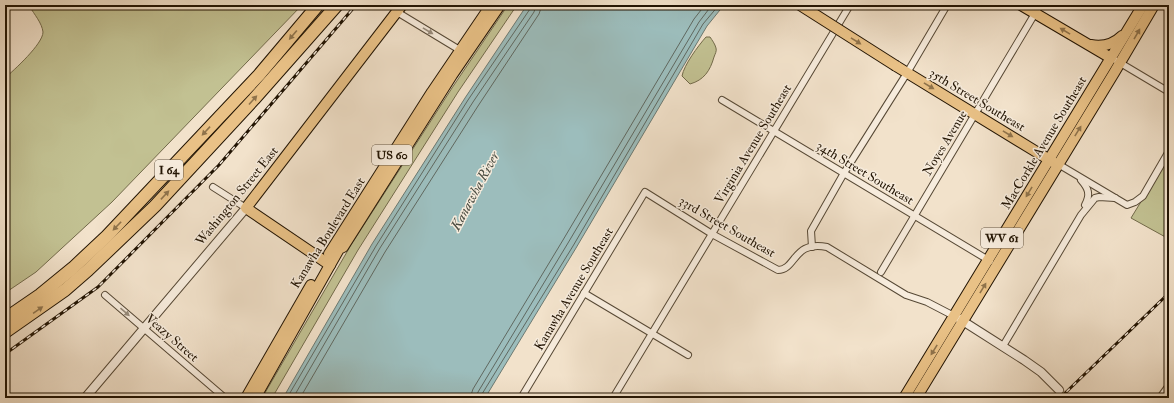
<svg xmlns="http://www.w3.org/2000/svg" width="1174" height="403" font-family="'IM FELL Double Pica',serif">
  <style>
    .green { fill: #c2c192; stroke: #726a4a }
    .water { fill: #9cbdbc; stroke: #6b7972 }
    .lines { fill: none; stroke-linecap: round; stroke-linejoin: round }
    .shore { stroke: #5f6860; stroke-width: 1 }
    .tertiary-tunnel { stroke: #d3c3ad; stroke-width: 8; stroke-dasharray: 8 4; stroke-linecap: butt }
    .minor-casing { stroke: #564835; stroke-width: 8 }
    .tertiary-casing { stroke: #564835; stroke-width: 10 }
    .primary-casing { stroke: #221403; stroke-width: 12 }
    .motorway-casing { stroke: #221403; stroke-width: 14 }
    .minor { stroke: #f7ecdd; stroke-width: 6 }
    .tertiary { stroke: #f7ecdd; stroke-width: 8 }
    .primary { stroke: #e9c186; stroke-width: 10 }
    .motorway { stroke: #e9c186; stroke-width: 12 }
    .rail-casing { stroke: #221403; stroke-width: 3 }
    .rail { stroke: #f7ecdd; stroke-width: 1.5; stroke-dasharray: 4.5; stroke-linecap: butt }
    .primary-bridge-casing { stroke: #221403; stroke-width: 12; stroke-linecap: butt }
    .primary-bridge { stroke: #e9c186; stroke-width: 10 }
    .oneway { fill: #978b7b }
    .oneway2 { fill: #8f734b }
    .labels { text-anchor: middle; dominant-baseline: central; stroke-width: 3; stroke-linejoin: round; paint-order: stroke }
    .shield { fill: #f7ecdd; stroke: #625544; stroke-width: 1 }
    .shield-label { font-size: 12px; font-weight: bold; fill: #221403 }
    .street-label { font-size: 13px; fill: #221403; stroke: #f7ecdd }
    .water-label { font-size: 14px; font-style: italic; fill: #4d4f44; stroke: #f7ecdd }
  </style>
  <rect width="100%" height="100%" fill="#f2e2cb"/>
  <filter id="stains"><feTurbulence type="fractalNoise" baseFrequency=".005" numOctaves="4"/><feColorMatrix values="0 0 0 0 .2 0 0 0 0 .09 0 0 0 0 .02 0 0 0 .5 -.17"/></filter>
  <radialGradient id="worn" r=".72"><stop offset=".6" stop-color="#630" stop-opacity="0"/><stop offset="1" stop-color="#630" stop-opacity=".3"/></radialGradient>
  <g class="green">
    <path d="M30 5H302L112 202 36 272 5 293V78C14 70 43 44 43 32 42 23 34 14 30 7Z"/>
    <path d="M508 5H517L458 92 358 250 272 398H262L351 245 452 88Z"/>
    <path d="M706 37H710C712 40 715 44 716 48 717 51 715 54 714 57 710 71 704 80 690 84L682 76C684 65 698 46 706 37Z"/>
    <path d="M1169 156V239L1131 218Z"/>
  </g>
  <path class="water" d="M527 5H724L707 26 576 248 485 398H283L372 244 465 98Z"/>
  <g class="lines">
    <g class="shore">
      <path d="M287 398 376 246 468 100 530 9V5"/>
      <path d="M293 398 380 248 473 102 534 12 536 5"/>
      <path d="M300 398 385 252 478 106 539 14 542 5"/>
      <path d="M470 398 473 389 563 240 694 19 705 5"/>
      <path d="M476 398 478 392 568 243 699 22 712 5"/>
      <path d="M482 398V394L573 246 703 24 719 5"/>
    </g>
    <path class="tertiary-tunnel" d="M1059 390 1067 398"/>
    <defs>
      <g id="minor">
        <path d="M397 12 463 52"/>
        <path d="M1117 61 1169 92"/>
        <path d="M722 100 990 261"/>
        <path d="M1058 164 1127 205 1135 202 1143 196 1169 151"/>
        <path d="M1081 180C1088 188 1091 194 1085 205"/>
        <path d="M213 187 246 208"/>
        <path d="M812 247 811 231 844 173 907 73 947 5"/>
        <path d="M881 272 1040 5"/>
        <path d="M584 293 688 355"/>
        <path d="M105 295 225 398"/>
        <path d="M1003 346 1081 215 1095 198 1099 197 1115 198"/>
        <path d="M521 398 645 192 712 234 778 270C796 270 793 240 827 247L906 295 927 302 954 316"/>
        <path d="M613 398 850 5"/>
      </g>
      <g id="tertiary">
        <path d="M958 318 1024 360 1041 372 1059 390"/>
        <path d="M85 398 246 208"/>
        <path d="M1161 398 1169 387"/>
      </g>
      <g id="primary">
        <path d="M1021 5 1111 58"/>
        <path d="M1091 45C1103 47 1113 45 1122 36"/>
        <path d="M896 66 1053 162"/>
        <path d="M329 254 432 92 491 5"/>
        <path d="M330 265 246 208 402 5"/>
        <path d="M246 398 311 285"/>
        <path d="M255 398 339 249 343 247 452 75 500 5"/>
        <path d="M904 398 1143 5"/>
        <path d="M916 398 1114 73 1154 5"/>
      </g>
      <g id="motorway">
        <path d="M5 319 40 295 73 268 107 236 259 75 318 5"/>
        <path d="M5 332 65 290 88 270 155 206 254 99 337 5"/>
      </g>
    </defs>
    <use href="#minor" class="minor-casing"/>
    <use href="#tertiary" class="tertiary-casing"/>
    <use href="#primary" class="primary-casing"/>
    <use href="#motorway" class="motorway-casing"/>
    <use href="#minor" class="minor"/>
    <use href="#tertiary" class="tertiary"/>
    <use href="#primary" class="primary"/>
    <use href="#motorway" class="motorway"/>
    <defs>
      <g id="rail">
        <path d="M5 354 98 287 219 165 356 5"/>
        <path d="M1060 398 1169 293"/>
      </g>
    </defs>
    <use href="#rail" class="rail-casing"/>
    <use href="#rail" class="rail"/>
    <defs>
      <path id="primary-bridge" d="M800 5 896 66"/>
    </defs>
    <use href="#primary-bridge" class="primary-bridge-casing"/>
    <use href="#primary-bridge" class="primary-bridge"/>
  </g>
  <defs><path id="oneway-solid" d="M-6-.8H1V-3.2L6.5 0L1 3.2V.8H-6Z"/></defs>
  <g class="oneway">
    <use href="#oneway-solid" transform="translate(428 31) rotate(31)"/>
    <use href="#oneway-solid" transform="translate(125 312) rotate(41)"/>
  </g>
  <g class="oneway2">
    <use href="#oneway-solid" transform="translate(1065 31) rotate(-149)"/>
    <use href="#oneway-solid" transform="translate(1137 34) rotate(-60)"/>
    <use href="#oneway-solid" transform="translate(293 35) rotate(130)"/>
    <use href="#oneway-solid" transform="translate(856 41) rotate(32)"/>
    <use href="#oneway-solid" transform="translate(929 86) rotate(31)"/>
    <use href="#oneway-solid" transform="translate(253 100) rotate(-48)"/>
    <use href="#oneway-solid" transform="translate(206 131) rotate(133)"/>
    <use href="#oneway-solid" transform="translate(1078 131) rotate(-58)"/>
    <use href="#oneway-solid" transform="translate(1008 134) rotate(31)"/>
    <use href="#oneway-solid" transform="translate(1029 192) rotate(121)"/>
    <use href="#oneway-solid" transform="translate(165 195) rotate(-47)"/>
    <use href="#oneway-solid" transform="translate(117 226) rotate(134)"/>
    <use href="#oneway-solid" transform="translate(983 288) rotate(-59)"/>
    <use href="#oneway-solid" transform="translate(38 310) rotate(-35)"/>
    <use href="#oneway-solid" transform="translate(934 350) rotate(122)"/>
  </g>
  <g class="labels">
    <g class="shield">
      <rect x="372" y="145" width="40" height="20" rx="3"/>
      <rect x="155" y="160" width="28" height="20" rx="3"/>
      <rect x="981" y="228" width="42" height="20" rx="3"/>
    </g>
    <g class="shield-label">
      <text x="392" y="155">US 60</text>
      <text x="169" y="170">I 64</text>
      <text x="1002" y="238">WV 61</text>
    </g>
    <g class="street-label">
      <text transform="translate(977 100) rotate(31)">35th Street Southeast</text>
      <text transform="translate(945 143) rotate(-59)">Noyes Avenue</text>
      <text transform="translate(1044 143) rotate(-59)">MacCorkle Avenue Southeast</text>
      <text transform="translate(753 144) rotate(-59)">Virginia Avenue Southeast</text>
      <text transform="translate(865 173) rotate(31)">34th Street Southeast</text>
      <text transform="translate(237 196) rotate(-51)">Washington Street East</text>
      <text transform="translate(727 227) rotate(30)">33rd Street Southeast</text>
      <text transform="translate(328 233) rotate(-58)">Kanawha Boulevard East</text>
      <text transform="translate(574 289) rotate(-59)">Kanawha Avenue Southeast</text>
      <text transform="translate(172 338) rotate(41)">Veazy Street</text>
    </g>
    <g class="water-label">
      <text transform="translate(475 191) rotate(-62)">Kanawha River</text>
    </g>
  </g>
  <rect width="1174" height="403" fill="none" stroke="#f2e2cb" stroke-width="20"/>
  <rect x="6" y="6" width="1162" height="391" fill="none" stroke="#221403" stroke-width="2"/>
  <rect x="10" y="10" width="1154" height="383" fill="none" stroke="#221403"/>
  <rect width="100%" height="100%" filter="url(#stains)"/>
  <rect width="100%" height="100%" fill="url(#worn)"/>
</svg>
